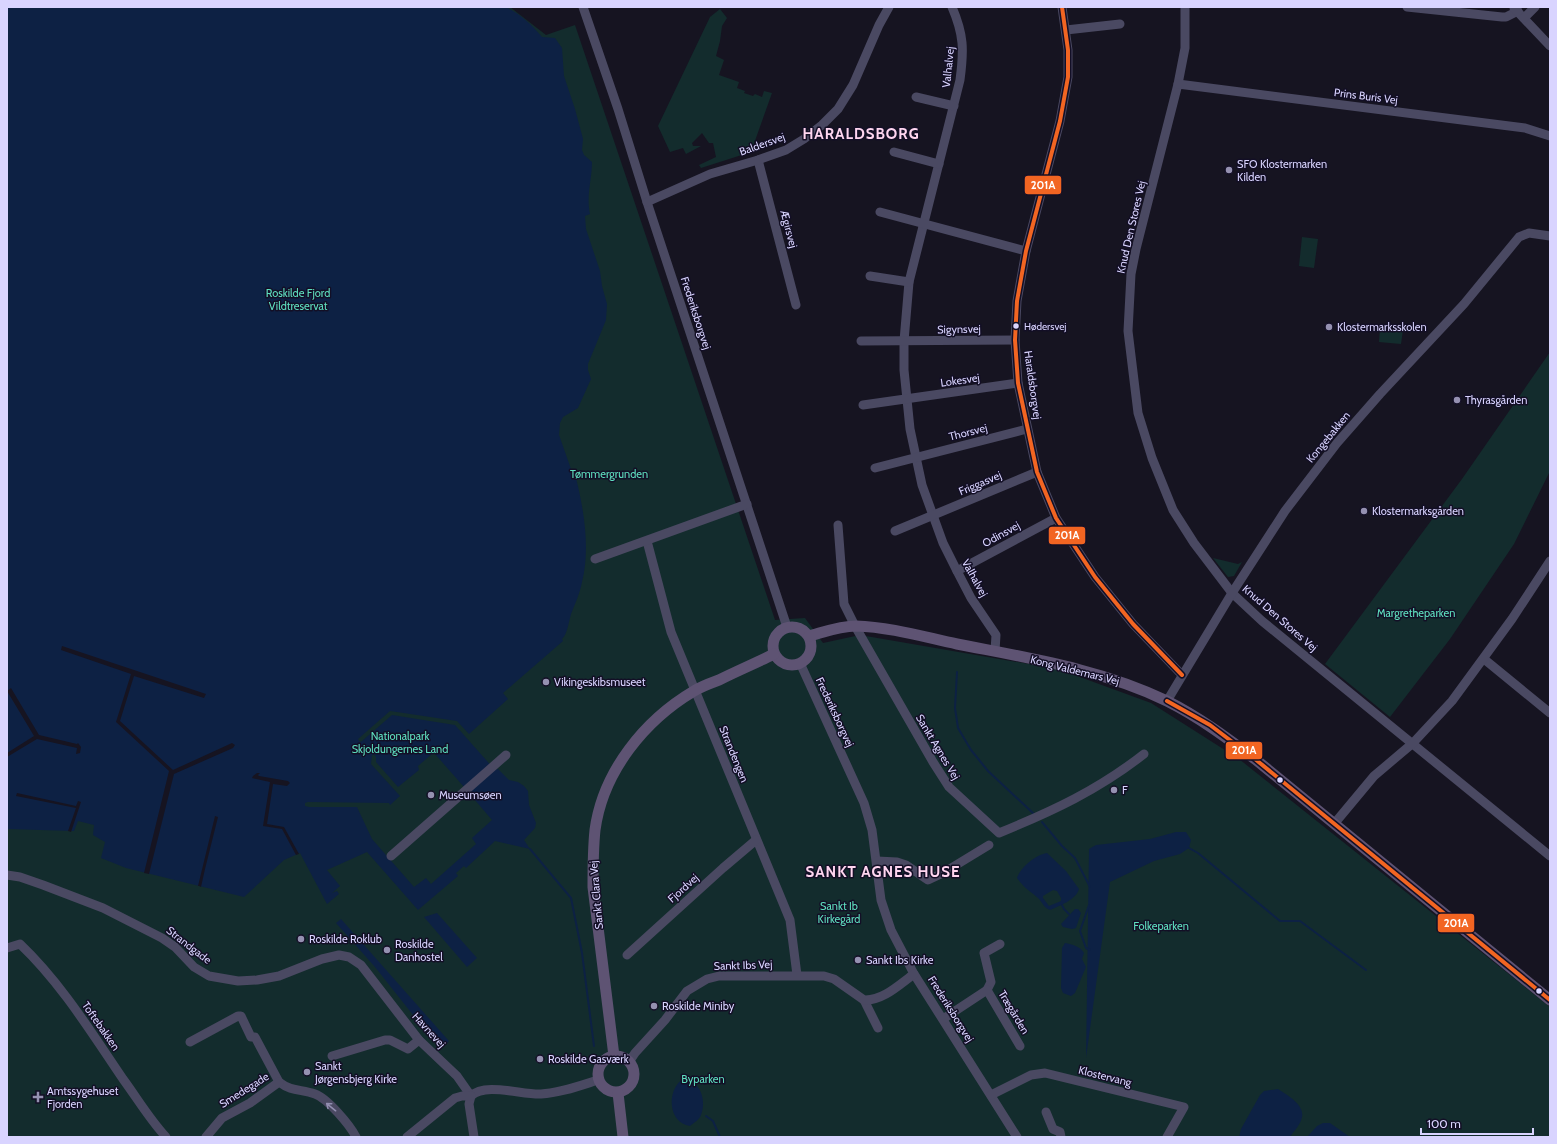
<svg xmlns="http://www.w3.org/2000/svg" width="1557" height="1144" font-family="Cabin,sans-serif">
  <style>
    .green { fill: #132c2d }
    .water { fill: #0d2144; fill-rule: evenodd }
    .pier { fill: #161421 }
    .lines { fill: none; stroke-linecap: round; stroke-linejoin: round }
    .stream { stroke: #0d2144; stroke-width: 2 }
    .minor { stroke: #4a4962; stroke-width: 9 }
    .major { stroke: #5e5373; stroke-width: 11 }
    .bus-1-casing { stroke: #130f26; stroke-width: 7 }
    .bus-1 { stroke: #f26522; stroke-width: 4 }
    .oneway { stroke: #928eb0 }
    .poi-dot { fill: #9591b1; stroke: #130f26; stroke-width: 1.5 }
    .bus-dot { fill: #d9d4ff; stroke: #130f26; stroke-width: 1.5 }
    .labels { text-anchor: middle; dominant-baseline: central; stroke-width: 3; stroke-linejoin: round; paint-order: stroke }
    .bus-label { font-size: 10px; fill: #d9d4ff; stroke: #130f26; text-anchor: start }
    .street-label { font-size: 11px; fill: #d9d4ff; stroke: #130f26 }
    .poi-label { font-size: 11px; fill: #d9d4ff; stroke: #130f26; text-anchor: start }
    .park-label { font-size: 11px; fill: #5fe0c0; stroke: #130f26 }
    .district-label { font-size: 15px; font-weight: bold; letter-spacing: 1px; fill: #ffd6f0; stroke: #130f26 }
    .line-badge { stroke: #130f26; stroke-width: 1.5 }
    .badge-label { font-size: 11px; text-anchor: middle; font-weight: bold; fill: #fff }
  </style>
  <rect width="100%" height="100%" fill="#161421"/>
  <g class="green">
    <path d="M7 7H510L546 35 575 25 775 620 805 618 823 643 860 635 1058 669 1151 703 1239 759 1550 1007V1137H7Z"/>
    <path d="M720 9 727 18 722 26 720 41 716 56 724 60 719 75 739 82 737 88 745 91 744 93 753 96 755 94 762 97 764 91 772 93 751 152 701 168 699 165 716 157 713 143H709L702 133 692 143 693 146H701L686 154 683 148 670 152 658 126 710 17Z"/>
    <path d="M1302 237 1318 239 1314 268 1299 266Z"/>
    <path d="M1380 327 1403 330 1401 344 1379 342Z"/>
    <path d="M1550 352V471L1514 544 1450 639 1390 717 1325 664 1462 479Z"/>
    <path d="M1213 558 1238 564 1242 562 1234 576 1228 577Z"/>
  </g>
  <g class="water">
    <path d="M7 7H506C521 15 531 24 542 37L555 38 562 48 564 76 575 109 583 139 582 150 584 155 592 162C592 179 586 196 590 214L585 216 586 229 600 271 602 286 607 304 606 320 588 364V370L591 379 578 408 563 417 560 423 559 435 571 469 574 470C583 505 591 546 582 582 580 593 575 604 571 614 569 621 567 635 562 639L563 641 503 693 508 699 469 734 457 721 390 711 358 739 360 742 362 741 392 715 455 725 495 770 498 769 509 780 518 782 524 786 528 791 529 805 536 823 535 828 524 840 530 849 495 841 466 868 464 866 456 873 458 876 418 910 367 852 327 870 340 886 332 893 337 891 339 894 327 904 300 853 284 860 244 897 126 868 101 858 105 842 93 835 94 825 78 821 74 831 7 829ZM374 754 376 757V762L398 787 419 770 418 766 432 754H435L464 787H467L471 792 469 793 492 820 472 838 476 844 431 884 426 878 414 887 372 839 357 807H309L305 806V803L308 802 389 803 390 805 400 796 371 764 372 755Z"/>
    <path d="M1176 832H1186L1191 840 1189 848 1180 854 1154 861 1110 882 1086 1058 1089 849 1096 845 1150 839Z"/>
    <path d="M1047 853 1066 871 1079 889C1076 900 1059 906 1050 910 1044 908 1043 903 1038 898 1030 891 1024 888 1017 878 1021 867 1035 855 1047 853ZM1053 890 1057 891 1061 898V901L1049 906 1043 898V896Z"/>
    <path d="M1075 909H1078L1081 913 1076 928 1072 929 1063 927 1061 924Z"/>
    <path d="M437 913 477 958 467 967 424 917Z"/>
    <path d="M341 919 449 1041 444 1046 417 1020 375 967 336 923Z"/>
    <path d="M1065 943C1072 944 1081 947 1084 953L1082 959 1086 967 1075 993 1071 996 1063 993 1061 988 1062 948Z"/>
    <path d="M683 1079C700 1079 707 1101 701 1115 699 1120 695 1122 690 1126 668 1123 666 1090 683 1079Z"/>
    <path d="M1278 1089C1286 1094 1305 1105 1302 1117 1301 1124 1294 1131 1290 1137H1239L1241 1129 1260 1095 1264 1091Z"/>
    <path d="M1323 1123H1330L1350 1137H1307L1317 1126Z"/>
  </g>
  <g class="pier">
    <path d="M62 646 206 694 204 698 134 676 120 721 173 770 232 743 235 745 233 748 174 774 149 874 144 873 169 771 116 722 131 674 61 650Z"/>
    <path d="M11 688 39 735 77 744 78 743 81 747 80 753 76 754 77 748 37 739 7 757V753L34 736 7 691Z"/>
    <path d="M257 773H260L258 775 259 776 288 781 290 783 287 786 273 784 267 824 284 827 299 854 296 855 282 829 263 826 270 782 252 778 253 776Z"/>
    <path d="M17 793 76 806 78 801 81 802 71 832 68 831 76 808 16 796Z"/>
    <path d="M215 816 218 817 205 869 201 887 199 886H198Z"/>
  </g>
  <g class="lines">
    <g class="stream">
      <path d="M957 672 955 708 958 728 971 750 988 771 1034 814"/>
      <path d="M1042 822 1062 846 1075 858 1090 887"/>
      <path d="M1189 848 1198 853 1280 921H1300L1366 970"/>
      <path d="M530 849 571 898 582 953 594 1046"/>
      <path d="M1062 905 1064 909 1069 914"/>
      <path d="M1089 905 1080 931 1086 948 1090 950"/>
      <path d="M706 1116 713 1121 720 1137"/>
    </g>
    <g class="minor">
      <path d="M583 7 618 109 647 202 787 627"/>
      <path d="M952 7C964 35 964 50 960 80L909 282 904 341V370L910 429 922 485 943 543 957 571 971 598 996 635 995 651"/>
      <path d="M1062 7 1068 50V77L1060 121 1026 251 1017 301 1015 340 1018 383 1037 472 1056 518 1095 577 1133 624 1182 675"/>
      <path d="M1185 7V48L1178 84 1136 249 1131 274 1128 331 1138 413 1152 458 1173 510 1194 543 1232 593 1262 621 1550 856"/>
      <path d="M1407 7 1502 17H1506L1518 11"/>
      <path d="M1514 8 1550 46"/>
      <path d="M1524 18 1535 7"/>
      <path d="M1066 30 1120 24"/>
      <path d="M1178 84 1525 128 1550 136"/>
      <path d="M916 97 954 106"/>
      <path d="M894 152 939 164"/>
      <path d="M758 160 796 305"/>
      <path d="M647 202 710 174 758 160 786 150 804 139 822 125 838 109 853 85 879 25 889 7"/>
      <path d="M880 212 1026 251"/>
      <path d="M870 276 909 282"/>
      <path d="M861 341 1015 340"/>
      <path d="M863 405 1018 383"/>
      <path d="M875 468 1027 429"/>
      <path d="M838 525 844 604 855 626 933 762 949 787 999 833C1053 811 1098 790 1144 754"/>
      <path d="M895 531 1037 472"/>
      <path d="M647 541 671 632 790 920 797 975"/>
      <path d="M595 559 747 504"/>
      <path d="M957 571 1056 518"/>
      <path d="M1484 659 1550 713"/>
      <path d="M800 663 864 803 872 830 881 900 891 930 914 974 1017 1137"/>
      <path d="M1167 701 1232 593 1285 511 1337 443 1380 394 1464 304 1519 237 1529 233 1550 236"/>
      <path d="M1334 824 1374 776 1413 743 1452 701 1512 619 1550 561"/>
      <path d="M391 856 506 755"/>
      <path d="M877 861 897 862 906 865 928 880 943 873 989 845"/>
      <path d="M7 875 20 877 43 885 103 908 162 938 175 947 194 967 209 976 238 981 257 980 279 976 322 959 339 955 349 957 361 965 419 1040 457 1076 471 1096"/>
      <path d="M1000 944 984 953 991 982 987 990 1020 1046"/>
      <path d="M7 948 20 944C61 983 91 1032 123 1079 137 1098 150 1120 166 1137"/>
      <path d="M627 955 723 868 756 840"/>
      <path d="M864 1000 878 1028"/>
      <path d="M943 1019 987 990"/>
      <path d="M190 1042 238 1016H241L251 1037H255L279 1082C292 1092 301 1089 315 1094 327 1098 350 1125 356 1137"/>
      <path d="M332 1056 385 1040H390L408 1049 419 1040"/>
      <path d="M629 1062 635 1053 665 1020 687 991 707 979 719 976H824L834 979 864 1000C883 1001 900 984 914 974"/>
      <path d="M991 1095 1031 1075 1045 1073 1184 1107 1167 1137"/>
      <path d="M471 1096C485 1082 522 1095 541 1094 560 1093 579 1086 598 1080"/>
      <path d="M471 1096 469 1104 474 1137"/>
      <path d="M1046 1112 1053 1129 1060 1132 1061 1137"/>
      <path d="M206 1137 222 1118 250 1103 279 1082"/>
      <path d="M407 1137 455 1098 462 1096H471"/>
    </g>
    <g class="major">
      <circle cx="792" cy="646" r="19"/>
      <path d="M809 636C824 632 840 626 856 626 890 627 924 637 957 644 1028 658 1101 669 1167 701 1199 717 1227 738 1255 759L1550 1000"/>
      <circle cx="616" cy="1074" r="18"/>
      <path d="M614 1056 593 887C593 868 593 849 595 830 603 771 645 720 694 691 702 686 711 683 719 680 737 671 756 663 774 654"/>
      <path d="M618 1093 623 1137"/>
    </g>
    <defs>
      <g id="bus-1">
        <path d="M1062 7 1068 50V77L1060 121 1026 251 1017 301 1015 340 1018 383 1037 472 1056 518 1095 577 1133 624 1182 675"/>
        <path d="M1167 701 1210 725 1255 759 1550 1000"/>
      </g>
    </defs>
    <use href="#bus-1" class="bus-1-casing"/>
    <use href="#bus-1" class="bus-1"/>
  </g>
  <defs><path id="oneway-shaft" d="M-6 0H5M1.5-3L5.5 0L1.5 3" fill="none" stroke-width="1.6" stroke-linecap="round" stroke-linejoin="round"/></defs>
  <use class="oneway" href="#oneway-shaft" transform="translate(331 1107) rotate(-141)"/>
  <g class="poi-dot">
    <circle cx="1229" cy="170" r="4"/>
    <circle cx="1329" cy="327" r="4"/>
    <circle cx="1457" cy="400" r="4"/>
    <circle cx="1364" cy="511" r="4"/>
    <circle cx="546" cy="682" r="4"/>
    <circle cx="1114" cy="790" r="4"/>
    <circle cx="431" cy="795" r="4"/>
    <circle cx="301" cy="939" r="4"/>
    <circle cx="387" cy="950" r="4"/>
    <circle cx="858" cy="960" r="4"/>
    <circle cx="654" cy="1006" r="4"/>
    <circle cx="540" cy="1059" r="4"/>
    <circle cx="307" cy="1072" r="4"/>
    <path d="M36 1091h4v4h4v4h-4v4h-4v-4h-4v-4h4z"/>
  </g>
  <g class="bus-dot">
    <circle cx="1016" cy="326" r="3.5"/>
    <circle cx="1280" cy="780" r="3.5"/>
    <circle cx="1539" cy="991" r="3.5"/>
  </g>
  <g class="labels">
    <g class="bus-label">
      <text x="1024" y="326">Hødersvej</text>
    </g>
    <g class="street-label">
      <text transform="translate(948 67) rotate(-84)">Valhalvej</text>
      <text transform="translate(1366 96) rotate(7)">Prins Buris Vej</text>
      <text transform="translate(762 144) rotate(-20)">Baldersvej</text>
      <text transform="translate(1131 227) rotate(-77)">Knud Den Stores Vej</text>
      <text transform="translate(789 229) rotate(75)">Ægirsvej</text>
      <text transform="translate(696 313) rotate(72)">Frederiksborgvej</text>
      <text transform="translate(959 329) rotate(-1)">Sigynsvej</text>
      <text transform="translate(960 380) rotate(-8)">Lokesvej</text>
      <text transform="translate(1033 385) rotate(82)">Haraldsborgvej</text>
      <text transform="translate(968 432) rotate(-14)">Thorsvej</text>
      <text transform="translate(1328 437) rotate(-51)">Kongebakken</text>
      <text transform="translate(980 483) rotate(-23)">Friggasvej</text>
      <text transform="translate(1001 534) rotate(-29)">Odinsvej</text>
      <text transform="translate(975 578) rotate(61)">Valhalvej</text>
      <text transform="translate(1280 618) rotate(41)">Knud Den Stores Vej</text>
      <text transform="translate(1075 670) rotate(14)">Kong Valdemars Vej</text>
      <text transform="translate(835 712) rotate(65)">Frederiksborgvej</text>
      <text transform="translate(938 747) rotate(59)">Sankt Agnes Vej</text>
      <text transform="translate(734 754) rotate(68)">Strandengen</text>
      <text transform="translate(683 888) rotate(-42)">Fjordvej</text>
      <text transform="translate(596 895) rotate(-95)">Sankt Clara Vej</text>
      <text transform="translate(189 945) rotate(38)">Strandgade</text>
      <text transform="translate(743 965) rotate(-2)">Sankt Ibs Vej</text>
      <text transform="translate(951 1009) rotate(58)">Frederiksborgvej</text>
      <text transform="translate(1014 1012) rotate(59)">Trægården</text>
      <text transform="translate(101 1026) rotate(55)">Toftebakken</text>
      <text transform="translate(429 1030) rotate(48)">Havnevej</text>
      <text transform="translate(1105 1076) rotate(14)">Klostervang</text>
      <text transform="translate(244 1090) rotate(-32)">Smedegade</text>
    </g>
    <g class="poi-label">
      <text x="1237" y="164">SFO Klostermarken<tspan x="1237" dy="13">Kilden</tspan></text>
      <text x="1337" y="327">Klostermarksskolen</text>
      <text x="1465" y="400">Thyrasgården</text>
      <text x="1372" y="511">Klostermarksgården</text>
      <text x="554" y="682">Vikingeskibsmuseet</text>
      <text x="1122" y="790">F</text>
      <text x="439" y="795">Museumsøen</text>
      <text x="309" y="939">Roskilde Roklub</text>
      <text x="395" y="944">Roskilde<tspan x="395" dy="13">Danhostel</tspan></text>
      <text x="866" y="960">Sankt Ibs Kirke</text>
      <text x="662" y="1006">Roskilde Miniby</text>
      <text x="548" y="1059">Roskilde Gasværk</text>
      <text x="315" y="1066">Sankt<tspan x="315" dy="13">Jørgensbjerg Kirke</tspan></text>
      <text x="47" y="1091">Amtssygehuset<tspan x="47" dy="13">Fjorden</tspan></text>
    </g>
    <g class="park-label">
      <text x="298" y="293">Roskilde Fjord<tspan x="298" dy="13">Vildtreservat</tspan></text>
      <text x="609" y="474">Tømmergrunden</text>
      <text x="1416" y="613">Margretheparken</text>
      <text x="400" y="736">Nationalpark<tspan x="400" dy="13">Skjoldungernes Land</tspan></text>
      <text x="839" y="906">Sankt Ib<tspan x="839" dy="13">Kirkegård</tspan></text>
      <text x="1161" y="926">Folkeparken</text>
      <text x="703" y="1079">Byparken</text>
    </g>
    <g class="district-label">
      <text x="861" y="134">HARALDSBORG</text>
      <text x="883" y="872">SANKT AGNES HUSE</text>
    </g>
  </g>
  <g class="line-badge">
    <rect x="1024" y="175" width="38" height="20" rx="4" fill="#f26522"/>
    <rect x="1048" y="526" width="38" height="19" rx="4" fill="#f26522"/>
    <rect x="1225" y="741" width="38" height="19" rx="4" fill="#f26522"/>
    <rect x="1437" y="913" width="38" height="20" rx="4" fill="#f26522"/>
  </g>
  <g class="badge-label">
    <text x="1043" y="189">201A</text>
    <text x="1067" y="539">201A</text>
    <text x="1244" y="754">201A</text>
    <text x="1456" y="927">201A</text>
  </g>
  <rect width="1557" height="1144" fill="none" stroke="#d9d4ff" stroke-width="16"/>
  <path d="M1421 1128v6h112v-6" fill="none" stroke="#d9d4ff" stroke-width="2"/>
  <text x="1427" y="1128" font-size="12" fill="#d9d4ff" stroke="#130f26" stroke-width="3" paint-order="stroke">100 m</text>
</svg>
